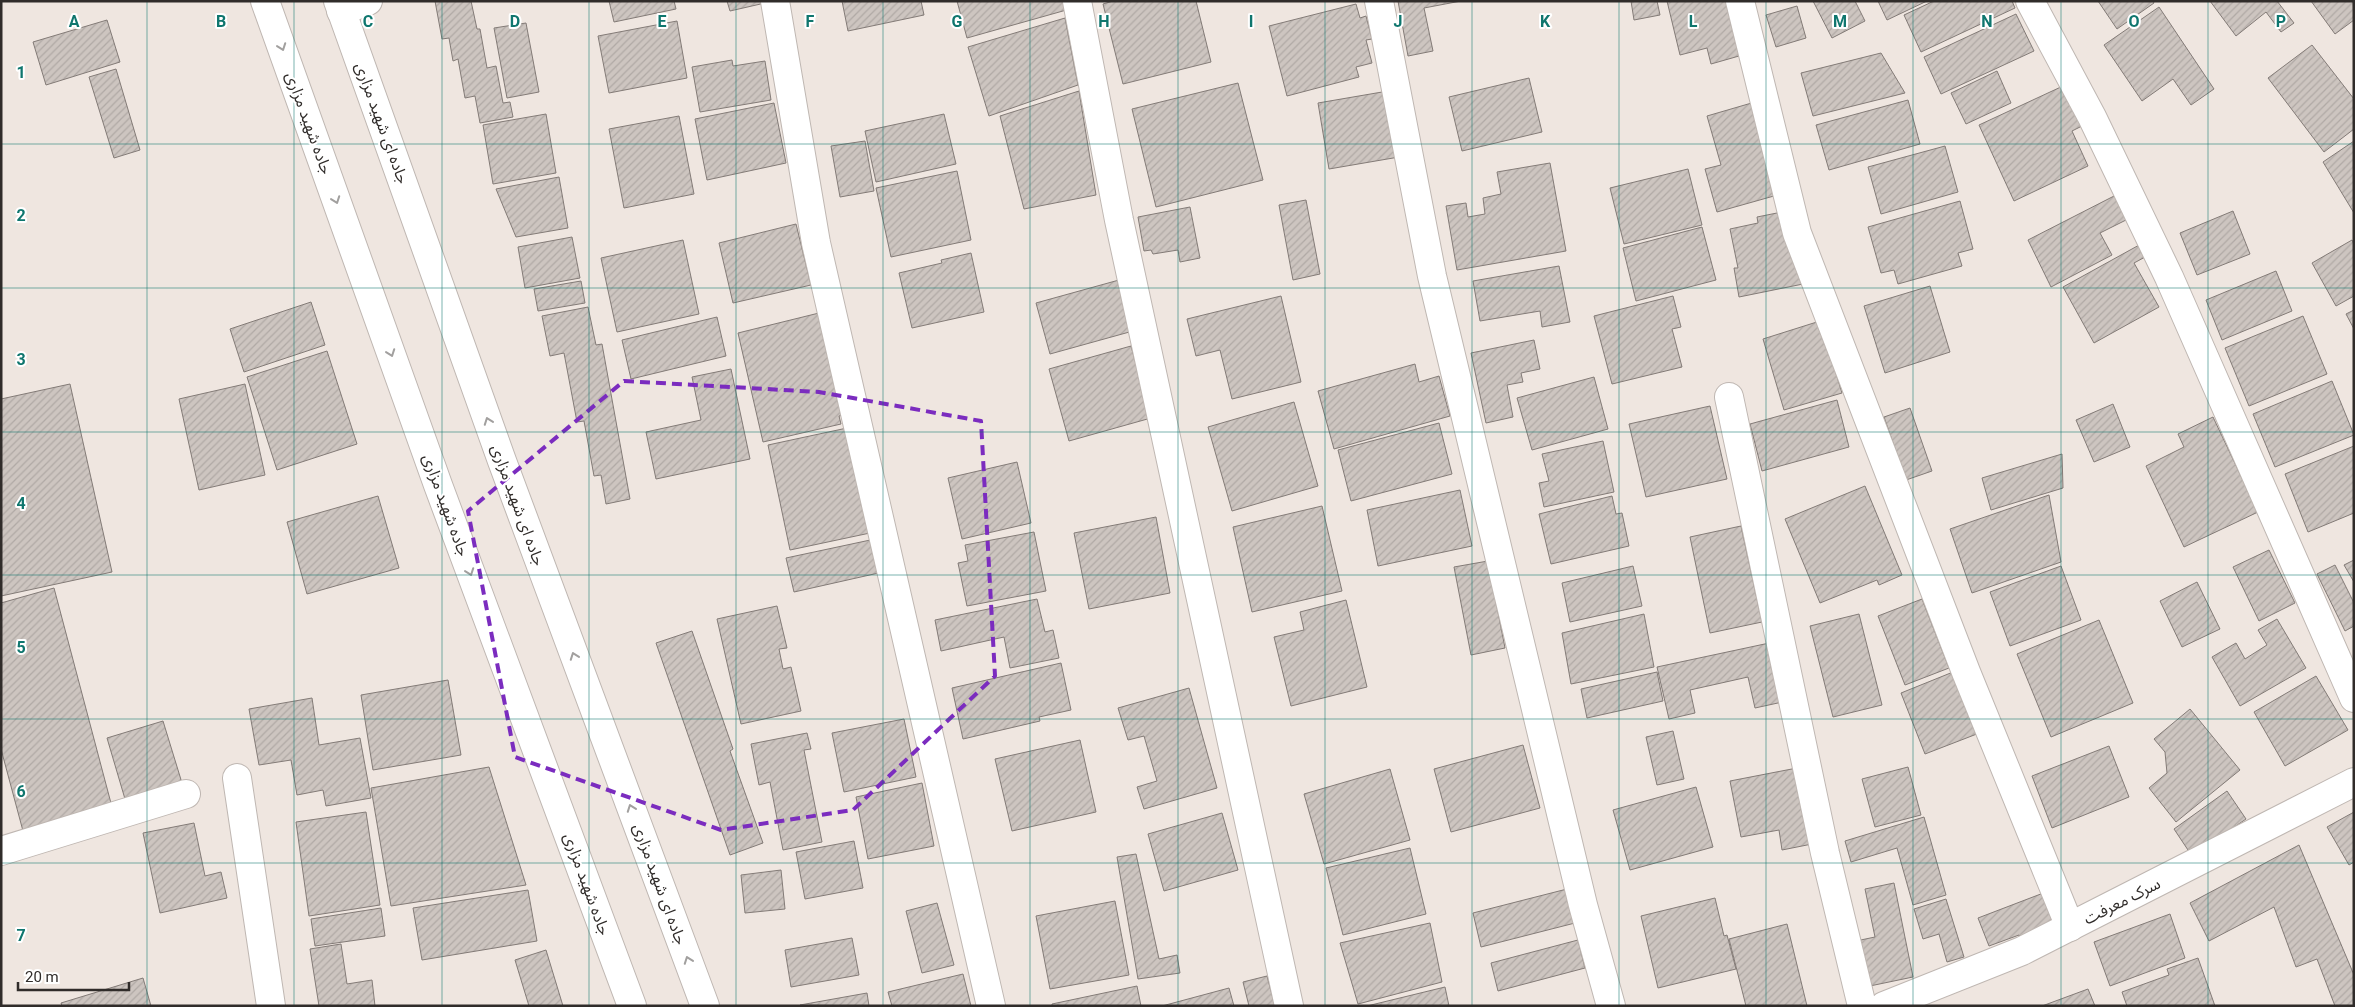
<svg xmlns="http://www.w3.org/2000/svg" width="2355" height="1007" font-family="Roboto,'Noto Sans Arabic',sans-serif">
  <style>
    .building { fill: url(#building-hatch); stroke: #837b77 }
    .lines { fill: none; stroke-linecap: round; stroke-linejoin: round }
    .minor-casing { stroke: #bfb7b2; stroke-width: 30 }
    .major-casing { stroke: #bfb7b2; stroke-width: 30 }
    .minor { stroke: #fff; stroke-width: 28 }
    .major { stroke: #fff; stroke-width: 28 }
    .oneway { stroke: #a2a09f }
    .marked { fill: none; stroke: #7b2cbf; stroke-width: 4; stroke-dasharray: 10 6; stroke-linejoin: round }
    .grid { fill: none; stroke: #0f766e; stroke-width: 1; stroke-opacity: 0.55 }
    .labels { text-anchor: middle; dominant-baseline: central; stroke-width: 4; stroke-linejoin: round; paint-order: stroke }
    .street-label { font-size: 16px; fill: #302c2a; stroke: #fff }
    .grid-label { font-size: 16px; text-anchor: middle; font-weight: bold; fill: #0f766e; stroke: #fff; stroke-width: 4; stroke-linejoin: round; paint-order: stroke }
  </style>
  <defs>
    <pattern id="building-hatch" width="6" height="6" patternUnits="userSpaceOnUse" patternTransform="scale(1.25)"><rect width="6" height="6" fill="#cdc5c0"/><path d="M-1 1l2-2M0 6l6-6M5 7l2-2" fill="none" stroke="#b0a9a5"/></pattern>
  </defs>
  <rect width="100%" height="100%" fill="#efe6e0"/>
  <g class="building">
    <path d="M435 1H471L477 29H480L487 68 496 66 503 103 510 102 513 117 480 123 475 96 465 98 458 59 453 61 449 38 442 39Z"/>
    <path d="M609 1H674L676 9 614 22Z"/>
    <path d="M727 1H764L765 3 730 11Z"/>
    <path d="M842 1H921L924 15 848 31Z"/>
    <path d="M957 1H1067L1070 9 967 38Z"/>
    <path d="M1113 1H1196L1211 62 1123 84 1103 4Z"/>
    <path d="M1398 1H1461L1424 8 1433 51 1408 56Z"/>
    <path d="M1631 1H1657L1660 15 1634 20Z"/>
    <path d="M1667 1H1733L1746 54 1711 64 1707 48 1680 55Z"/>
    <path d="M1813 1H1855L1865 21 1832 38Z"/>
    <path d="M1878 1H1927L1887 20Z"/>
    <path d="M1934 1H2012L2015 8 1921 52 1904 15Z"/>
    <path d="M2098 1H2153L2154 3 2117 29Z"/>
    <path d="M2210 1H2277L2294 23 2281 32 2266 12 2236 36Z"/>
    <path d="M2311 1H2353L2354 20 2335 34Z"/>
    <path d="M1356 4 1360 18 1366 16 1372 39 1366 40 1372 63 1356 67 1359 77 1287 96 1269 26Z"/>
    <path d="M1797 6 1806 38 1776 47 1766 15Z"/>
    <path d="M2159 7 2214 89 2191 105 2173 79 2142 101 2104 45Z"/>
    <path d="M2016 14 2034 51 1941 94 1924 57Z"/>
    <path d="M1065 18 1078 85 989 116 968 47Z"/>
    <path d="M107 20 120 62 46 85 33 42Z"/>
    <path d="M677 21 687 78 609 93 598 36Z"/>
    <path d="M526 23 539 92 507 98 494 28Z"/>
    <path d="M2312 45 2354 99V129L2324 152 2268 78Z"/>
    <path d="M1881 53 1905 93 1813 116 1801 73Z"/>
    <path d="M732 60 733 66 765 61 771 100 700 112 692 67Z"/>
    <path d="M116 69 140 150 114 158 89 77Z"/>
    <path d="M1997 71 2011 103 1966 124 1951 93Z"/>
    <path d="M1529 78 1542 132 1462 151 1449 97Z"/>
    <path d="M1238 83 1263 180 1156 207 1132 109Z"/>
    <path d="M2063 86 2082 126 2072 131 2088 166 2014 201 1979 125Z"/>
    <path d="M1079 91 1096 195 1024 209 1000 116Z"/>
    <path d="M1388 91 1399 157 1329 169 1318 103Z"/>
    <path d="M1908 100 1920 144 1829 170 1816 125Z"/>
    <path d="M1755 102 1781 194 1717 212 1705 169 1721 165 1707 116Z"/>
    <path d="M774 103 786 163 707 180 695 119Z"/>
    <path d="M546 114 556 173 493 184 483 125Z"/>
    <path d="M944 114 956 164 876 182 865 131Z"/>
    <path d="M679 116 694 194 624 208 609 129Z"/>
    <path d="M865 141 874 191 840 197 831 146Z"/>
    <path d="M2354 141V213L2323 162Z"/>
    <path d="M1945 146 1958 192 1881 214 1868 167Z"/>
    <path d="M1550 163 1566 251 1457 270 1446 206 1466 203 1468 217 1485 214 1483 198 1501 194 1497 172Z"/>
    <path d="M1688 169 1702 225 1624 244 1610 188Z"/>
    <path d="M957 171 971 240 891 257 876 188Z"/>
    <path d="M559 177 568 228 516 237 496 189Z"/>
    <path d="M2116 195 2128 219 2100 233 2112 255 2051 287 2028 240Z"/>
    <path d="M1306 200 1320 274 1293 280 1279 205Z"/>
    <path d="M1960 201 1973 249 1958 253 1962 266 1898 284 1894 270 1881 273 1868 227Z"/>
    <path d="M1190 207 1200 258 1180 262 1178 250 1153 254 1151 250 1144 251 1138 217Z"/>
    <path d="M1787 211 1808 283 1739 297 1734 268H1738L1730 229 1758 223 1757 217Z"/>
    <path d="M2233 211 2250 254 2197 275 2180 233Z"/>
    <path d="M796 224 811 285 733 303 719 243Z"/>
    <path d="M1702 227 1716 280 1636 301 1623 248Z"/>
    <path d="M572 237 580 278 525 288 518 247Z"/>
    <path d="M683 240 699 314 617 332 601 258Z"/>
    <path d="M2352 240 2354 244V296L2336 306 2312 263Z"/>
    <path d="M2141 244 2147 256 2134 263 2159 307 2094 343 2063 287Z"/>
    <path d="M971 253 984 312 912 328 899 273 942 263 941 260Z"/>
    <path d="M1559 266 1570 322 1542 327 1540 311 1480 321 1473 281Z"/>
    <path d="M2276 271 2292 311 2222 340 2206 300Z"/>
    <path d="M1119 280 1133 331 1050 354 1036 303Z"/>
    <path d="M581 281 585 303 538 311 534 289Z"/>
    <path d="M1930 286 1950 352 1885 373 1864 306Z"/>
    <path d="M1281 296 1301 382 1232 399 1220 350 1196 356 1187 319Z"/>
    <path d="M1673 296 1681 327 1672 329 1682 367 1612 384 1594 316Z"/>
    <path d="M311 302 325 345 244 372 230 329Z"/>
    <path d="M588 307 596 345 602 344 630 499 606 504 601 475 594 476 584 421 577 422 564 353 550 356 542 316Z"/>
    <path d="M2354 310V329L2346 314Z"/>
    <path d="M819 313 843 415 839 416 841 424 763 442 738 333Z"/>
    <path d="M2303 316 2327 374 2249 406 2225 348Z"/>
    <path d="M717 317 726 356 631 379 622 340Z"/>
    <path d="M1820 321 1842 393 1784 410 1763 339Z"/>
    <path d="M1534 340 1540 369 1521 373 1523 382 1507 385 1513 417 1486 423 1471 353Z"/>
    <path d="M1131 346 1151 418 1069 441 1049 369Z"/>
    <path d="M327 351 357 444 277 470 247 377Z"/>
    <path d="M1415 364 1419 382 1439 376 1450 416 1334 449 1318 391Z"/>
    <path d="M731 369 750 459 656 479 646 432 701 420 692 377Z"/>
    <path d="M1594 377 1608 429 1532 450 1517 398Z"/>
    <path d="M2332 381 2354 435 2275 467 2253 414Z"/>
    <path d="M70 384 112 572 1 596V399Z"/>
    <path d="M245 384 265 475 199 490 179 399Z"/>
    <path d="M1837 400 1849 447 1762 471 1750 424Z"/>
    <path d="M1294 402 1318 486 1232 511 1208 427Z"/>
    <path d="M2113 404 2130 447 2094 462 2076 420Z"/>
    <path d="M1710 406 1727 479 1646 497 1629 424Z"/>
    <path d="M1910 408 1932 471 1906 480 1884 417Z"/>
    <path d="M2213 417 2258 512 2184 547 2146 466 2184 447 2178 434Z"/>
    <path d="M1439 423 1452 474 1351 501 1338 450Z"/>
    <path d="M847 428 870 533 790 550 768 445Z"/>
    <path d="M1603 441 1614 492 1544 507 1539 483 1549 481 1542 454Z"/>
    <path d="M2354 446V513L2308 532 2285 474Z"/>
    <path d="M2062 454 2063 488 1991 510 1982 478Z"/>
    <path d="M1017 462 1031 523 962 539 948 478Z"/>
    <path d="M1865 486 1902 575 1879 585 1877 580 1820 603 1785 519Z"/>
    <path d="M1460 490 1472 546 1378 566 1367 510Z"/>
    <path d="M2049 495 2061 562 1972 593 1950 529Z"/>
    <path d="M378 496 399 568 307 594 287 522Z"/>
    <path d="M1612 496 1616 514 1622 513 1629 546 1551 564 1539 514Z"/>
    <path d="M1322 506 1342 591 1252 612 1233 527Z"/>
    <path d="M1156 517 1170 593 1089 609 1074 533Z"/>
    <path d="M1741 526 1762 622 1710 633 1690 537Z"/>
    <path d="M1034 532 1046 591 967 606 958 563 968 561 965 545Z"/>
    <path d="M875 539 883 572 794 592 786 558Z"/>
    <path d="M2269 550 2295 603 2259 621 2233 567Z"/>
    <path d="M2354 560V582L2344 565Z"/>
    <path d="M1488 561 1505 648 1471 655 1454 567Z"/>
    <path d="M2335 565 2354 603V626L2345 631 2317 574Z"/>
    <path d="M1633 566 1642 606 1570 622 1562 583Z"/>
    <path d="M2061 566 2081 620 2010 646 1990 592Z"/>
    <path d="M2197 582 2220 629 2182 647 2160 601Z"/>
    <path d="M54 588 112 807 23 831 1 749V603Z"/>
    <path d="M1037 599 1045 632 1053 630 1059 658 1010 668 1004 637 941 651 935 620Z"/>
    <path d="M1922 599 1949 668 1905 685 1878 616Z"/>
    <path d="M1346 600 1367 687 1291 706 1274 637 1304 630 1300 612Z"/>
    <path d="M777 606 787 648 779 649 783 669 791 667 801 711 741 724 717 619Z"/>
    <path d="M1644 614 1654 667 1571 684 1562 633Z"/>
    <path d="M1859 614 1882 705 1833 717 1810 626Z"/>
    <path d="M2277 619 2306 668 2240 706 2212 657 2236 643 2245 659 2267 645 2258 630Z"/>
    <path d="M2099 620 2133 703 2051 737 2017 654Z"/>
    <path d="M692 631 733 749 730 751 763 843 730 855 656 643Z"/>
    <path d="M1774 642 1787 701 1755 708 1748 677 1690 690 1695 713 1669 719 1657 667Z"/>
    <path d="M1061 663 1071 710 1039 717 1040 721 963 739 952 688Z"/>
    <path d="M1958 670 1982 732 1925 754 1901 693Z"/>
    <path d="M1657 672 1663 701 1587 718 1581 689Z"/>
    <path d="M2316 676 2348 730 2285 766 2254 712Z"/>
    <path d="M448 680 461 755 373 770 361 695Z"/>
    <path d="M1189 688 1217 788 1144 809 1137 787 1157 781 1144 736 1128 740 1118 708Z"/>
    <path d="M312 698 319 745 360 738 371 798 326 806 323 790 297 795 291 760 259 765 249 709Z"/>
    <path d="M2190 709 2240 770 2176 822 2149 788 2167 773 2165 752 2154 739Z"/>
    <path d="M904 719 916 777 844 792 832 733Z"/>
    <path d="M163 721 182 783 125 799 107 738Z"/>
    <path d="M1673 731 1684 779 1657 785 1646 737Z"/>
    <path d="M807 733 811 749 804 750 822 842 783 850 770 782 759 785 751 744Z"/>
    <path d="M1080 740 1096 812 1012 831 995 759Z"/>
    <path d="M1523 745 1540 808 1451 832 1434 769Z"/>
    <path d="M2109 746 2129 797 2052 828 2032 776Z"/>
    <path d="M489 767 526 885 391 906 371 788Z"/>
    <path d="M1908 767 1921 815 1875 827 1862 779Z"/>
    <path d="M1797 768 1812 844 1782 850 1779 830 1741 837 1730 781Z"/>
    <path d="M1390 769 1410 840 1324 864 1304 794Z"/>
    <path d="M922 783 934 846 868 859 856 797Z"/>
    <path d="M1696 787 1713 847 1630 870 1613 810Z"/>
    <path d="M2227 791 2246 819 2192 856 2174 829Z"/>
    <path d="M366 812 380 905 309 916 296 822Z"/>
    <path d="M2354 812V862L2349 865 2327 827Z"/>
    <path d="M1222 813 1238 870 1164 891 1148 834Z"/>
    <path d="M1924 817 1946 895 1913 905 1897 848 1851 862 1845 841Z"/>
    <path d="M194 823 205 876 221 872 227 898 160 913 143 833Z"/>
    <path d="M854 841 863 888 805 899 796 852Z"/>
    <path d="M2299 845 2354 975V1006H2335L2317 959 2296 967 2274 907 2209 941 2190 903Z"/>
    <path d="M1410 848 1426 914 1343 935 1326 868Z"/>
    <path d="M1136 854 1159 959 1177 955 1180 973 1138 979 1117 857Z"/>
    <path d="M781 870 785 909 745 913 741 875Z"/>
    <path d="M1894 883 1913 977 1865 987 1856 941 1875 937 1865 889Z"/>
    <path d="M1567 889 1575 923 1481 947 1473 913Z"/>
    <path d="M528 890 537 941 422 960 413 908Z"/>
    <path d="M2046 892 2059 928 2022 942 2019 935 1989 946 1978 918Z"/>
    <path d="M1715 898 1724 936 1727 935 1736 969 1658 988 1641 916Z"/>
    <path d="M1946 899 1964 957 1947 962 1939 934 1923 939 1914 909Z"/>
    <path d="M1115 901 1129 975 1050 989 1036 916Z"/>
    <path d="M937 903 954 965 922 973 906 911Z"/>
    <path d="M381 908 385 936 315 946 311 919Z"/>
    <path d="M2170 914 2185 958 2110 986 2094 942Z"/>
    <path d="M1430 923 1442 982 1358 1004 1340 943Z"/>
    <path d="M1787 924 1807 1006H1746L1729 939Z"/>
    <path d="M852 938 859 975 791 987 785 950Z"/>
    <path d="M1578 940 1585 968 1498 991 1491 963Z"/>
    <path d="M341 944 347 984 372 980 375 1006H319L310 949Z"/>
    <path d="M546 950 563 1006H529L515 960Z"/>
    <path d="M2198 958 2215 1006H2127L2122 992 2169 975 2167 969Z"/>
    <path d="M963 974 971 1006H892L888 992Z"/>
    <path d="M1267 976 1275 1006H1249L1243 982Z"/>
    <path d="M143 978 151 1006H62L61 1003Z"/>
    <path d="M1137 986 1141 1006H1052V1004Z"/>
    <path d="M1445 987 1449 1006H1367Z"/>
    <path d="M1229 988 1234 1006H1162Z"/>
    <path d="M2088 989 2095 1006H2042Z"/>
    <path d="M867 993 869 1006 800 1005Z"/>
  </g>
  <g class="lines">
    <defs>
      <g id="minor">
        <path d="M775 1 816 243 991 1006"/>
        <path d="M1077 1 1119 220 1289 1006"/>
        <path d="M1379 1 1432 276 1583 905 1611 1006"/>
        <path d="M1740 1 1797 233 1966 672 2070 927"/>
        <path d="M2030 1 2092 117 2169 277 2354 698"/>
        <path d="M341 11 368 1"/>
        <path d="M1729 397 1825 853 1862 1006"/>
        <path d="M237 778 271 1006"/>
        <path d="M1 851 186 794"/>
        <path d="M1884 1006 2022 951 2354 782"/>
      </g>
      <g id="major">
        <path d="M265 1 438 485 632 1006"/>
        <path d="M338 1 502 461 705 1006"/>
      </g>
    </defs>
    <use href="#minor" class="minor-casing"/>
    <use href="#major" class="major-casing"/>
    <use href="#minor" class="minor"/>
    <use href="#major" class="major"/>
  </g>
  <defs><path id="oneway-chevron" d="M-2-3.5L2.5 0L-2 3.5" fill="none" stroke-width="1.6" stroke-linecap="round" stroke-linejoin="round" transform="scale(1.25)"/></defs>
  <g class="oneway">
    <use href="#oneway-chevron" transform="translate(282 47) rotate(70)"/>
    <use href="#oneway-chevron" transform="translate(336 200) rotate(70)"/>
    <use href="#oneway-chevron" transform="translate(391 353) rotate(70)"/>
    <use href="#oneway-chevron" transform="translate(488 421) rotate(-110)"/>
    <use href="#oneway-chevron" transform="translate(470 572) rotate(70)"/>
    <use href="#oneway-chevron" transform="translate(574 656) rotate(-110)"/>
    <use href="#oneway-chevron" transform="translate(631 808) rotate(-110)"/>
    <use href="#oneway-chevron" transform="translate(688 960) rotate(-110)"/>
  </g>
  <path class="marked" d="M624 381 819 392 981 421 995 676 853 810 721 830 515 757 468 511Z"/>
  <path class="grid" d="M147 1V1006M294 1V1006M442 1V1006M589 1V1006M736 1V1006M883 1V1006M1030 1V1006M1178 1V1006M1325 1V1006M1472 1V1006M1619 1V1006M1766 1V1006M1913 1V1006M2061 1V1006M2208 1V1006M1 144H2354M1 288H2354M1 432H2354M1 575H2354M1 719H2354M1 863H2354"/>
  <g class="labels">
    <g class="street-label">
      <text transform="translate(309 123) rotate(70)">جاده شهید مزاری</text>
      <text transform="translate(382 123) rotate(70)">جاده ای شهید مزاری</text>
      <text transform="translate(446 505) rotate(70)">جاده شهید مزاری</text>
      <text transform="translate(518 505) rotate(70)">جاده ای شهید مزاری</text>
      <text transform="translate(587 884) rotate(70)">جاده شهید مزاری</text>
      <text transform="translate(660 884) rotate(70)">جاده ای شهید مزاری</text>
      <text transform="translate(2122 901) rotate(-27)">سرک معرفت</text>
    </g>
  </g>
  <g class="grid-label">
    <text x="74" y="27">A</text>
    <text x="221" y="27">B</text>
    <text x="368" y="27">C</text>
    <text x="515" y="27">D</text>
    <text x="662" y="27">E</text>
    <text x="810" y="27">F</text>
    <text x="957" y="27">G</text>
    <text x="1104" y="27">H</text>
    <text x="1251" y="27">I</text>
    <text x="1398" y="27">J</text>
    <text x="1545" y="27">K</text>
    <text x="1693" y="27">L</text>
    <text x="1840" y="27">M</text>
    <text x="1987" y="27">N</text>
    <text x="2134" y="27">O</text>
    <text x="2281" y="27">P</text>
    <text x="21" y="78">1</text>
    <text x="21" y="221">2</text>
    <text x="21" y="365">3</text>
    <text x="21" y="509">4</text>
    <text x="21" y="653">5</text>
    <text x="21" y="797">6</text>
    <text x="21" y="941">7</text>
  </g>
  <rect width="2355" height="1007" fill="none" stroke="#302c2a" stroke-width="5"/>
  <path d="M18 982v8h111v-8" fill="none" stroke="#302c2a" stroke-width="2.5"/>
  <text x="25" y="982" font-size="15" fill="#302c2a" stroke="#ffffff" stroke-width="4" paint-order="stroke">20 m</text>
</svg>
